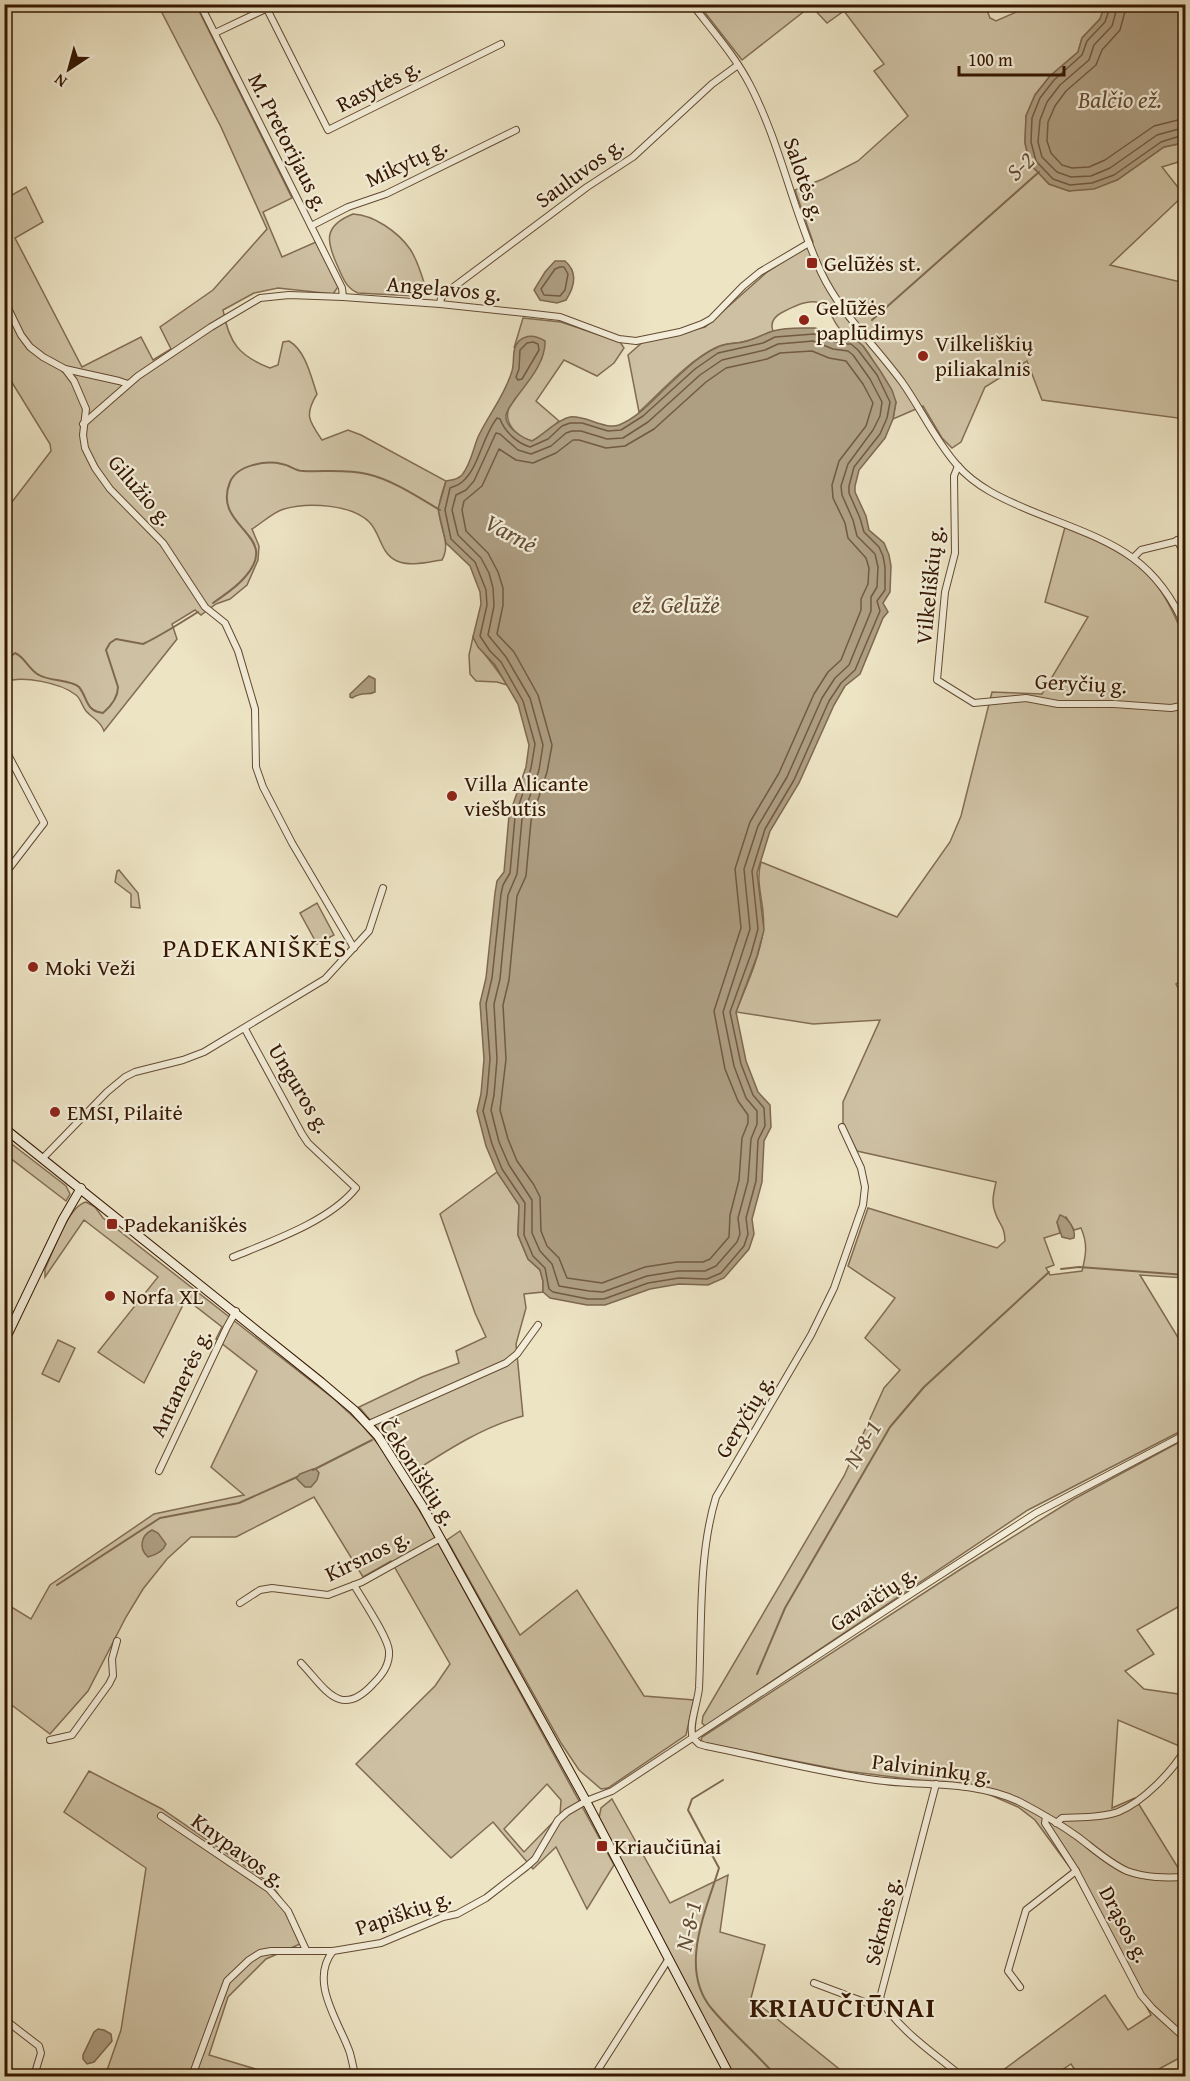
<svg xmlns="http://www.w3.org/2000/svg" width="1190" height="2081" font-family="'Gentium Book Plus',serif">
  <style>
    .green { fill: #cec1a3; stroke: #826c52; stroke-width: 1.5; fill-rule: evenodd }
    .water { fill: #ae9e82; stroke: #7e684e; stroke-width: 1.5 }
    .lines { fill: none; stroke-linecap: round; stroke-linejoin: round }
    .shore { stroke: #725a42; stroke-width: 1.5 }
    .stream { stroke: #7e684e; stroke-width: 2 }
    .minor-casing { stroke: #634a32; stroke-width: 8 }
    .secondary-casing { stroke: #351701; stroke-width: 10 }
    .minor { stroke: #f3edd9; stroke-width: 6 }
    .secondary { stroke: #f3edd9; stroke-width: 8 }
    .poi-dot { fill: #8f2418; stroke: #f3edd9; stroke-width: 2 }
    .labels { text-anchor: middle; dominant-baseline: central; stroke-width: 4.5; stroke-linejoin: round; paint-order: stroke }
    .street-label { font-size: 22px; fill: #351701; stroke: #f3edd9 }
    .poi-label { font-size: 22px; fill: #351701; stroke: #f3edd9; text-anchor: start }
    .water-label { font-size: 24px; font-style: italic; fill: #654d35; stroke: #f3edd9 }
    .quarter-label { font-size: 26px; letter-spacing: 1.5px; fill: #351701; stroke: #f3edd9 }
    .district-label { font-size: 28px; font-weight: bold; letter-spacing: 1.5px; fill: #351701; stroke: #f3edd9 }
  </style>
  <rect width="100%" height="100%" fill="#ede4c4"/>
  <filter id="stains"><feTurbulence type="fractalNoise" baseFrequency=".00333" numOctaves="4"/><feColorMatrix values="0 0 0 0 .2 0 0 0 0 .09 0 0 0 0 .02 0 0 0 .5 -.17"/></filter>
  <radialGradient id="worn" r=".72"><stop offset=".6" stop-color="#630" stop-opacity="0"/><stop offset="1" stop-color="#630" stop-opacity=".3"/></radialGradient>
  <g class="green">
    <path d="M158 5H196L292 198 263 212 282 257 316 242 338 287 333 294 278 288 254 293 223 310C229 343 239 356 270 368L278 365 283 342 289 341C306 351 311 377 317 394 304 415 309 421 322 440L348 430 361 435 446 481C443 490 439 500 439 509 438 526 452 543 442 560 427 562 411 567 397 561 381 554 381 536 371 524 354 504 308 502 284 509 273 512 262 523 252 529L259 546 258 560 247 585 230 599 216 604 201 615 195 610 172 624 177 639 104 731C100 720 93 719 86 711 82 706 81 699 76 695 61 683 22 675 5 682V511L51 451 50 444 8 376 5 373V199L26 187 43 222 15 238 82 367 141 337 153 360 171 349 160 327 213 290 267 229 221 127Z"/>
    <path d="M699 5H985L990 18 996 21 1032 5H1105L1100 19 1082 38 1078 52 1050 76 1035 95 1026 116 1025 143 1030 164 1049 184 1069 191 1117 180 1164 147 1178 144 1185 139V160L1162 167 1184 195 1110 265 1185 283V419L1042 400 1027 361 985 387 961 442 952 448 942 438 923 406 893 419 896 402C887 386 874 359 863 346 856 339 847 335 840 329 831 320 832 306 816 302 807 300 790 308 781 313 774 317 770 323 773 331 763 336 753 340 742 342 733 344 724 343 715 348 686 363 663 390 639 412L628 355 644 341 705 327 767 272 813 242 795 190 823 179 858 161 908 116 874 71 884 64 844 11 827 23 811 6 742 60Z"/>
    <path d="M353 214C374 215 398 232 410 249 418 261 422 276 426 289L422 294 415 296 358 293C346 288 343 278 338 267 326 241 323 226 353 214Z"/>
    <path d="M523 318 561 322 620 342 624 348 614 363 597 376 564 360 536 401 559 421 545 434 532 441C517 437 503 423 509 408L542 358 519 341 514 348Z"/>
    <path d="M1065 527C1086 536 1109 544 1128 557 1157 576 1173 609 1185 640L1186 977 1176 984 1186 1003 1185 1278 1140 1275 1185 1349V1429L1028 1510 705 1726 702 1723 703 1716 844 1476 884 1388 900 1370 865 1338 895 1298 848 1266 868 1208 997 1248 1005 1241C1005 1226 999 1225 995 1212 991 1202 994 1192 996 1182L857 1151 843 1124V1102L880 1020 813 1024 736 1012C746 986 759 959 763 932 767 908 754 885 761 862L897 917 950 842 961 816 992 692 1042 694 1088 617 1045 602ZM1066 1217 1074 1230 1081 1228C1088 1244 1086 1255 1082 1271L1050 1275 1046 1268 1054 1265 1044 1238 1060 1233 1057 1222Z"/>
    <path d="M473 637C483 654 497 668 507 685L497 682 476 681 470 674 469 655Z"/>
    <path d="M119 870 138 893 140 908 131 907V894L115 882 117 871Z"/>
    <path d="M317 903 334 935 317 944 300 913Z"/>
    <path d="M4 1138 66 1186 70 1194 66 1201 5 1154Z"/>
    <path d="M497 1172 519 1205 518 1235 528 1259 540 1270 543 1281V1292L524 1294 526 1308 516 1344 523 1416C482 1427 446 1451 410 1474L389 1442 359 1407 422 1377 459 1363 456 1351 486 1337 475 1313 440 1214Z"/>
    <path d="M86 1202 95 1207 103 1218 334 1399 362 1425 384 1451 431 1530 614 1865 587 1909 556 1847 533 1869 493 1822 451 1858 356 1764 435 1686 450 1664 391 1561 363 1577 314 1497 236 1537H191L167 1559 143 1589 126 1617 88 1691 50 1734 5 1700V1603L31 1619 50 1585 154 1514 244 1495 211 1467 257 1371 216 1339 222 1327 186 1299 144 1383 98 1352 158 1277 84 1220 45 1277V1269C53 1252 68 1206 86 1202ZM547 1784 561 1800 560 1815 524 1852 504 1829Z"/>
    <path d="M58 1340 75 1348 59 1382 42 1374Z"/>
    <path d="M1185 1439V1603L1137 1630 1154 1654 1125 1671 1144 1689 1185 1695V1745L1184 1748 1118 1720 1112 1808 1135 1798 1185 1879V2055L1146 2076H1079L1071 2064 1053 2076H995L1105 1995 1128 2030 1151 2015 1071 1869 1035 1820 1018 1807 988 1794V1789L846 1771 704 1743 701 1740 702 1737 964 1567 1074 1499Z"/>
    <path d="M460 1531 520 1635 577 1590 644 1696 694 1700 686 1735 608 1788 601 1789 579 1770 561 1743 447 1540Z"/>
    <path d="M89 1771 162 1809 270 1883 292 1913 300 1944 266 1959 228 1997 209 2055 279 2076H105L121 2030 146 1868 64 1812Z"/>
    <path d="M612 1799 670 1903 728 1875 720 1932 765 1945 751 1998 848 2076H734L599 1818 601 1808Z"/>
  </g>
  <g class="water">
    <path d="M1105 5H1185V139L1178 144 1164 147 1117 180 1094 189 1069 191 1049 184 1030 164 1025 143 1026 116 1035 95 1050 76 1078 52 1082 38 1100 19Z"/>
    <path d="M555 261H565C578 272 575 286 566 300L557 303 540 300 534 290 545 272Z"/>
    <path d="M815 328 842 338 853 337 863 346 881 372 892 390 896 402 893 419 885 438 859 470 855 486V492L866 516 869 530 884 543 889 555 891 566 890 592 883 603 888 612 883 618 860 674 845 686 834 705 799 783 770 831 757 873 764 930 757 956 736 1012 746 1061 758 1092 770 1105 771 1127 764 1141 762 1182 752 1219 754 1234 749 1249 724 1278 708 1285 679 1284 650 1289 605 1305H587L550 1298 543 1292V1281L540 1270 528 1259 518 1235 519 1205 497 1172 486 1146 477 1111 481 1094 484 1059 480 1003 486 978 495 893 497 881 504 872 509 816 526 767 529 745 518 704 495 665 478 647 473 637 481 604 480 592 470 566 446 543 438 509 446 481C452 480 457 480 462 475 471 464 473 449 478 437 489 414 505 395 512 371 515 361 511 349 519 341 527 334 537 336 545 341 546 362 527 383 515 399 512 404 506 410 506 416 505 427 522 438 532 441 545 434 556 420 570 417 586 415 604 430 619 425 640 417 657 395 673 381 686 369 700 355 716 348 725 343 734 344 743 342 754 340 763 334 773 331 786 327 801 328 815 328Z"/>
    <path d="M369 676 375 679V692C367 696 364 691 352 698L350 697V694Z"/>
    <path d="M1060 1215C1068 1217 1076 1230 1074 1238L1070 1239 1062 1237 1057 1222Z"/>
    <path d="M313 1469H316L319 1473 317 1480 311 1487H305L296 1478 300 1474Z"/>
    <path d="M152 1530 158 1533 166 1544C163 1552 156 1555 148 1557 139 1549 140 1536 152 1530Z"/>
    <path d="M98 2029 104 2030 111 2034 112 2041 94 2062 87 2064 83 2059V2055L94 2032Z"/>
  </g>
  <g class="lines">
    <g class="shore">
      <path d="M1111 4 1105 22 1087 41 1082 55 1054 80 1040 98 1032 118 1031 142 1036 161 1053 179 1070 185 1092 183 1114 175 1161 142 1186 134"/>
      <path d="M1118 4 1112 26 1094 45 1089 60 1060 85 1047 102 1040 120 1038 142 1042 157 1057 172 1071 177 1091 176 1110 168 1157 135 1186 127"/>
      <path d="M1127 4 1120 30 1102 50 1096 65 1066 91 1055 106 1048 122 1047 141 1051 153 1062 165 1072 168 1089 167 1105 160 1154 126 1186 118"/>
      <path d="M560 267H564L568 274 565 290 560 296 544 295 541 289 555 269Z"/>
      <path d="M814 334 841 344H851L858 350 877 375 890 402 887 418 880 434 854 467 849 486V493L860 518 864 532 879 547 883 556 885 567V590L877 601 880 611 855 670 841 683 829 701 794 780 765 829 752 871 758 929 751 954 730 1012 741 1064 753 1095 764 1108 765 1126 758 1140 756 1181 746 1218 748 1234 744 1246 721 1273 707 1279 679 1278 648 1283 604 1299H588L553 1292 549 1289 545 1268 533 1256 524 1235 525 1203 502 1169 492 1144 483 1111 487 1094 490 1059 486 1004 492 978 501 894 503 885 510 873 515 817 531 768 535 744 523 701 501 662 490 651 480 636 487 605 486 590 475 562 451 539 445 510 450 488C454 486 458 486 462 482 479 468 482 437 497 418L500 419C505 432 517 443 530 447L548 439 562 426 570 423H582L608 431 621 430 643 416 695 369 718 353 763 343 775 337Z"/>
      <path d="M813 341 833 349 848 351 853 355 870 379 882 402 880 416 873 430 848 464 841 486 842 495 853 520 857 536 875 554 878 567 877 587 871 597V611L849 665 835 678 822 698 787 777 758 826 744 869 750 929 723 1012 734 1066 746 1098 757 1111V1124L751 1139 748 1181 738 1218 740 1234 737 1242 716 1266 705 1271H678L647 1276 603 1292 589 1291 559 1286 552 1264 540 1251 532 1233V1200L509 1165 499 1142 491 1110 494 1095 497 1059 494 1004 500 979 508 895 517 874 522 819 539 770 543 745 530 698 506 657 488 635 494 606 493 588 489 573 481 558 458 535 452 510 456 495 466 490 474 481 496 433 500 434 518 450 531 454 551 446 566 433 572 431H581L607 439 623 438 648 422 700 375 722 360 765 350 778 344Z"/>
      <path d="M533 342 538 344 539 350 522 379 518 380 516 377 519 369 520 350 527 343Z"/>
      <path d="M812 351 829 358 846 361 863 384 873 403 866 426 839 461 832 485 833 498 845 523 848 538 866 558 869 568 868 584 861 599V610L841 660 828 672 814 694 779 773 750 822 735 869 741 928 714 1011 725 1069 738 1101 748 1115V1123L742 1138 739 1180 730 1215 729 1237 710 1259 703 1262H677L645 1267 602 1283 567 1278 559 1258 547 1246 541 1231 540 1197 534 1185 517 1161 508 1139 500 1110 506 1059 503 1005 509 980 517 896 526 876 531 821 547 772 552 745 538 695 514 652 497 634 503 605V588L498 572 488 553 466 531 462 510 464 501 482 486 499 449 516 460 533 463 556 453 573 440H579L606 448 625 446 654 429 706 382 726 368 767 359 780 353Z"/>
    </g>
    <g class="stream">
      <path d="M872 320 1039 172"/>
      <path d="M213 603C224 595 236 588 245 577 283 534 211 528 230 482 237 465 266 460 282 464 290 465 295 471 303 471 324 472 347 469 367 474 393 480 418 497 440 510"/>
      <path d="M4 662 15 653C25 657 29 670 39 675 49 681 72 680 79 687 88 698 85 711 103 713 110 707 118 698 118 687L106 650 110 643 116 639 143 644C162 635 180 623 198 612"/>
      <path d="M1061 1269 1079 1267 1186 1275"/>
      <path d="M313 1470 372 1440"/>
      <path d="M57 1585 160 1518 239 1503 297 1477"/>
      <path d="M757 1674 785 1608 890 1427 924 1387 1049 1272"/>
      <path d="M723 1780 692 1799 688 1810 719 1868C706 1911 678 1969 712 2009 732 2033 756 2053 776 2076"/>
    </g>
    <defs>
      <g id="minor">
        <path d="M200 4 342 288 343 297"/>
        <path d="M692 4C712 30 735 56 750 85 781 145 793 212 821 272 840 313 875 345 902 382 921 409 935 440 957 465 976 487 1003 499 1029 510 1102 540 1153 550 1186 629"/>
        <path d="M267 9 328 130 501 44"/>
        <path d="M215 33 276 4"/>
        <path d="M311 226 348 207 386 194 516 130"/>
        <path d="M4 300 21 335 30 347 43 357 65 369 74 381 86 409 83 435 85 448 95 468 110 489 163 543 205 607 225 623 238 651 255 709 256 767 263 787 292 843 354 948"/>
        <path d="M440 304 441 298 447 292 587 187 633 157 712 84 738 65"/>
        <path d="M65 369 119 381 128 384"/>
        <path d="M83 424 138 376 211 327 260 298 289 295 343 297 440 304 525 313 560 317 619 339 636 341 680 332 702 324 711 319 743 286 760 272 809 243"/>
        <path d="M958 466 954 476 955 553 945 592 937 680 974 703 1026 698 1058 704H1114L1171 708 1186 705"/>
        <path d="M1177 540 1186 556"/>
        <path d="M1134 557 1141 550 1186 539"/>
        <path d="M4 747 44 823 4 875"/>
        <path d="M43 1158 107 1092 125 1077 135 1072 183 1060 204 1052 325 979 369 931 383 888"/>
        <path d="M233 1257C272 1241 330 1221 356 1188L308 1143 302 1134 245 1029"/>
        <path d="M369 1424 506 1363 517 1354 538 1325"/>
        <path d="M159 1471 227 1327 236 1311"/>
        <path d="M240 1603 260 1590 272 1588 328 1595 362 1582 441 1538"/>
        <path d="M301 1663C325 1688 340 1720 373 1684 382 1675 390 1665 389 1651 388 1637 362 1599 354 1585"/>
        <path d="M693 1738C688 1726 698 1702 699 1688 702 1627 698 1555 716 1497L811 1335 834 1288 863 1205 865 1187 861 1168 842 1127"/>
        <path d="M693 1738 699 1744 706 1746C762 1757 819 1772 876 1780 924 1787 975 1780 1020 1802 1039 1812 1060 1824 1078 1837 1094 1849 1109 1863 1127 1871 1146 1878 1165 1878 1186 1877"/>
        <path d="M50 1740 72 1735 109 1684 113 1676 112 1659 117 1641"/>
        <path d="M161 1816 269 1889 288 1911 306 1950"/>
        <path d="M1046 1817 1045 1823 1076 1871 1141 1995 1152 2008 1186 2039"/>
        <path d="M1056 1823 1062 1818C1080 1817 1101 1818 1118 1812 1143 1802 1173 1771 1186 1748"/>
        <path d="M333 1951C308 1982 340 2023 350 2053 352 2061 354 2069 355 2076"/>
        <path d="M814 1983 867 2003 875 2002 880 1998 936 1784"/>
        <path d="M1020 1987 1008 1971 1026 1910 1076 1871"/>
        <path d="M880 1998C898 2030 934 2053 961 2076"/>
        <path d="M4 2019 39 2046 41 2053 34 2076"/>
        <path d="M192 2076 227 1981 249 1960 260 1953 271 1951H333L381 1943 443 1917 457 1914 486 1898 526 1867 535 1859 558 1820 567 1812 586 1801 612 1791 903 1599 1036 1513 1186 1434"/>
        <path d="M594 2076 668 1960"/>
      </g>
      <g id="secondary">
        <path d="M4 1128 321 1382 354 1410 378 1436 423 1507 586 1801 730 2076"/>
        <path d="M4 1342 63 1219 81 1188"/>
      </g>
    </defs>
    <use href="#minor" class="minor-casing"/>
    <use href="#secondary" class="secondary-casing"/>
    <use href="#minor" class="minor"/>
    <use href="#secondary" class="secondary"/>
  </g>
  <g class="poi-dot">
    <rect x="806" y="257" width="12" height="12" rx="3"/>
    <circle cx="804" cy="320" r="6"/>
    <circle cx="923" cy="356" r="6"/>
    <circle cx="452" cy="796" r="6"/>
    <circle cx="33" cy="967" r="6"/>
    <circle cx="55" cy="1112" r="6"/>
    <rect x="106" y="1218" width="12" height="12" rx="3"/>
    <circle cx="110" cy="1296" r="6"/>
    <rect x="596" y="1840" width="12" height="12" rx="3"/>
  </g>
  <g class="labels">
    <g class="street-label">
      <text transform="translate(378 85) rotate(-27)">Rasytės g.</text>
      <text transform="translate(289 142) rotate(63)">M. Pretorijaus g.</text>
      <text transform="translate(406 162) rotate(-25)">Mikytų g.</text>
      <text transform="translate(579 172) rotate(-36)">Sauluvos g.</text>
      <text transform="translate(805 179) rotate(71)">Salotės g.</text>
      <text transform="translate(444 288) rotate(5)">Angelavos g.</text>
      <text transform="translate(141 490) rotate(49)">Gilužio g.</text>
      <text transform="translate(929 585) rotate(-84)">Vilkeliškių g.</text>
      <text transform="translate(1081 683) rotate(3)">Geryčių g.</text>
      <text transform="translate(300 1088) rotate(59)">Unguros g.</text>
      <text transform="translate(180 1383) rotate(-65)">Antanerės g.</text>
      <text transform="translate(744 1416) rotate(-59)">Geryčių g.</text>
      <text transform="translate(419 1472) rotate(57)">Čekoniškių g.</text>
      <text transform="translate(367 1555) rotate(-26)">Kirsnos g.</text>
      <text transform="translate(873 1598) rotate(-34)">Gavaičių g.</text>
      <text transform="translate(932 1768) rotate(7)">Palvininkų g.</text>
      <text transform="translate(239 1850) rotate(36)">Knypavos g.</text>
      <text transform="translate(403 1912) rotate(-19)">Papiškių g.</text>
      <text transform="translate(882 1921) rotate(-76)">Sėkmės g.</text>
      <text transform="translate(1125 1924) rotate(62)">Drąsos g.</text>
    </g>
    <g class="poi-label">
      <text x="824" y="263">Gelūžės st.</text>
      <text x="816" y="307">Gelūžės<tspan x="816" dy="25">paplūdimys</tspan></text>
      <text x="935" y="343">Vilkeliškių<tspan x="935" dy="25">piliakalnis</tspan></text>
      <text x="464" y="783">Villa Alicante<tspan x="464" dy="25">viešbutis</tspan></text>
      <text x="45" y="967">Moki Veži</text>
      <text x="67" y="1112">EMSI, Pilaitė</text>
      <text x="124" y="1224">Padekaniškės</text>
      <text x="122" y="1296">Norfa XL</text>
      <text x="614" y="1846">Kriaučiūnai</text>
    </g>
    <g class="water-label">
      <text x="1120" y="99">Balčio ež.</text>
      <text transform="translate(1020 166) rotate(-44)">S-2</text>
      <text transform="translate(511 533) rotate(28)">Varnė</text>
      <text x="676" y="604">ež. Gelūžė</text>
      <text transform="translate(862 1444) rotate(-59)">N-8-1</text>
      <text transform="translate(688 1926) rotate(-78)">N-8-1</text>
    </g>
    <g class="quarter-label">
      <text x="255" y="947">PADEKANIŠKĖS</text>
    </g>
    <g class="district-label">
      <text x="843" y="2006">KRIAUČIŪNAI</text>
    </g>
  </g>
  <rect width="1190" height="2081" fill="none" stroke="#ede4c4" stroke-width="24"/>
  <rect x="6" y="6" width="1178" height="2069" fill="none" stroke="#351701" stroke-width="3"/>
  <rect x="12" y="12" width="1166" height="2057" fill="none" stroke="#351701" stroke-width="1.5"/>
  <g transform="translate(69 69) rotate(216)" stroke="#f3edd9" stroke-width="4.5" paint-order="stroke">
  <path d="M0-4.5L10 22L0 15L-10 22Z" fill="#351701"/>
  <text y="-9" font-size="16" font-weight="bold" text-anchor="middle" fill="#351701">N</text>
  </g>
  <path d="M959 66v9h105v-9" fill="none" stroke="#351701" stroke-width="3"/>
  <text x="968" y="66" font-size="18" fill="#351701" stroke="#f3edd9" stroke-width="4.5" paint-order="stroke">100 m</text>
  <rect width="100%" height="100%" filter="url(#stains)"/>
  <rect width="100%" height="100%" fill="url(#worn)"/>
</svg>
